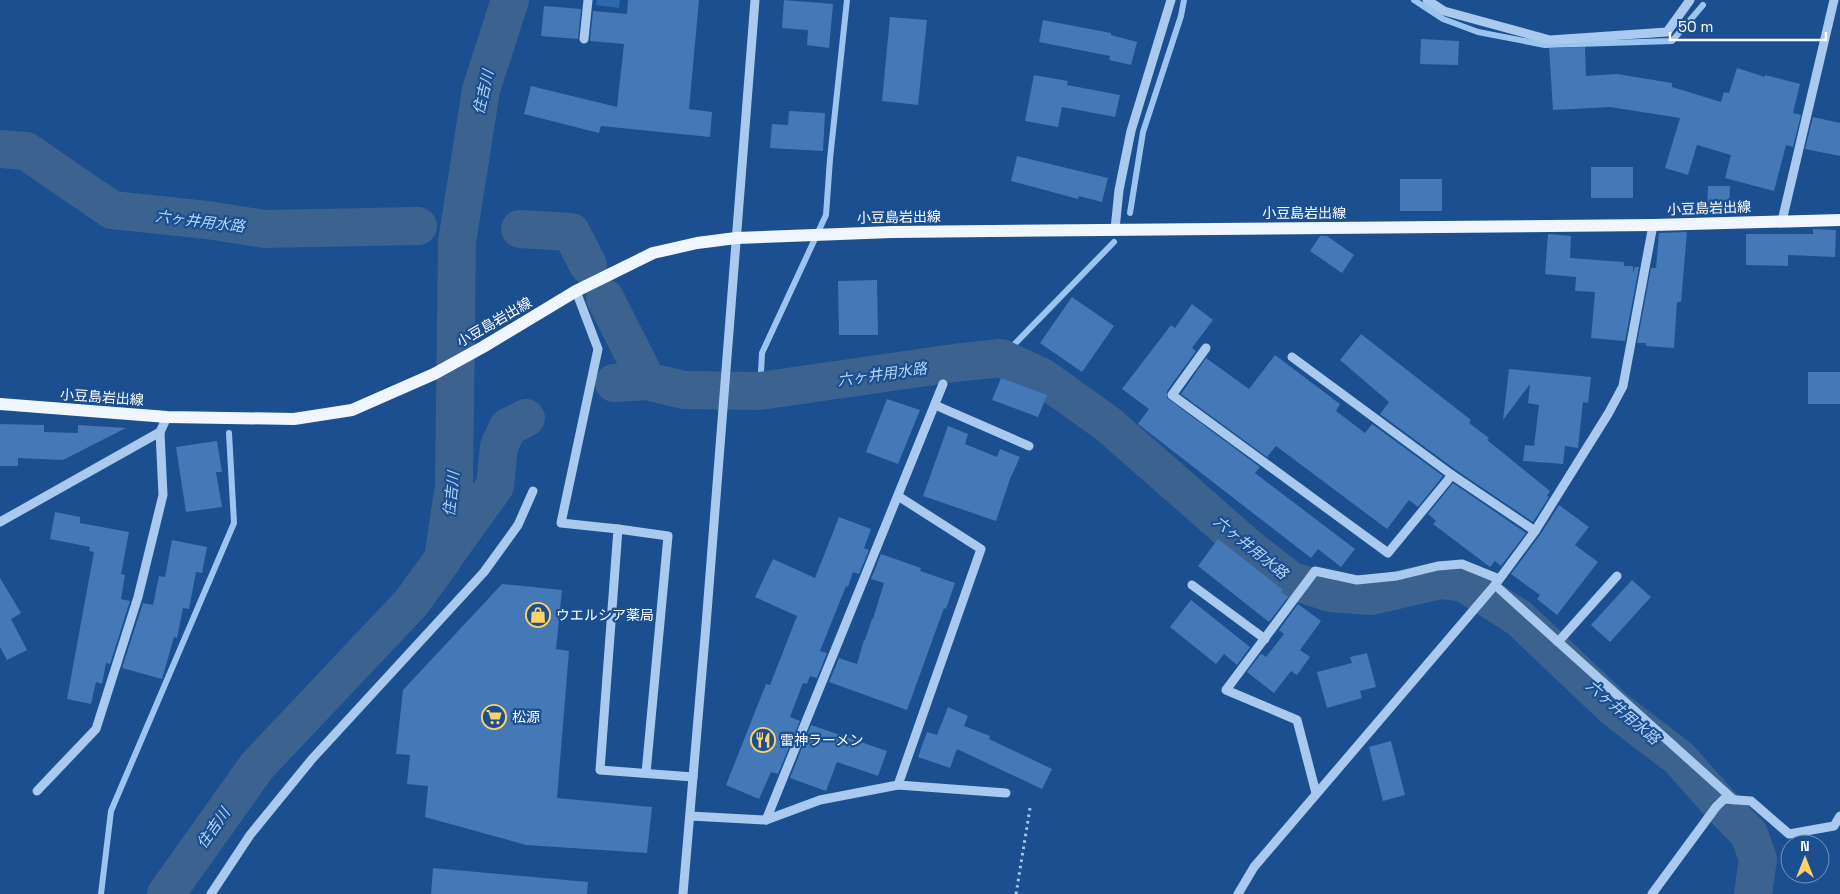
<svg xmlns="http://www.w3.org/2000/svg" width="1840" height="894" font-family="'Space Grotesk','Noto Sans JP',sans-serif">
  <style>
    .green { fill: #2e69ad }
    .lines { fill: none; stroke-linecap: round; stroke-linejoin: round }
    .stream { stroke: #9cc4f0; stroke-width: 6 }
    .river { stroke: #3c6290; stroke-width: 38 }
    .building { fill: #4478b7 }
    .path { stroke: #a9c9ee; stroke-width: 3; stroke-dasharray: 2.5 4; stroke-linecap: butt }
    .minor { stroke: #a9c9ee; stroke-width: 9 }
    .major { stroke: #f0f6ff; stroke-width: 12 }
    .labels { text-anchor: middle; dominant-baseline: central; stroke-width: 4.5; stroke-linejoin: round; paint-order: stroke }
    .street-label { font-size: 14px; fill: #fff; stroke: #1b4f8f }
    .poi-label { font-size: 14px; fill: #fff; stroke: #1b4f8f; text-anchor: start }
    .water-label { font-size: 15px; font-style: italic; fill: #b5d3f5; stroke: #1b4f8f }
  </style>
  <rect width="100%" height="100%" fill="#1b4f8f"/>
  <path class="green" d="M597 0H620L619 8 596 5Z"/>
  <g class="lines">
    <g class="stream">
      <path d="M1414 0 1443 19 1478 32 1545 45 1672 41 1703 5"/>
      <path d="M1130 213 1143 132 1181 16 1184 0"/>
      <path d="M1001 358 1114 242"/>
      <path d="M760 391 762 353 826 215 830 159 847 0"/>
      <path d="M101 894 111 811 234 523 229 433"/>
    </g>
    <g class="river">
      <path d="M0 149 26 151 112 210 207 220 265 229 418 226"/>
      <path d="M520 229 571 232 588 265"/>
      <path d="M605 298 647 381 684 390 760 391 954 363 1001 358 1042 377 1109 425 1249 548 1290 580 1330 593 1371 596 1441 580 1464 583 1519 618 1615 709 1679 758 1719 803 1749 834 1758 859 1753 894"/>
      <path d="M614 383 647 381"/>
      <path d="M446 554 495 486 499 446 508 427 526 418"/>
      <path d="M166 894 257 766 411 603 443 559 454 486 457 242 481 90 510 0"/>
    </g>
  </g>
  <g class="building">
    <path d="M628 0H699L689 109 712 112 710 137 601 126 599 133 524 114 531 86 617 107 624 44 590 41 593 11 627 14Z"/>
    <path d="M784 0 833 4 829 48 807 45 808 30 782 28Z"/>
    <path d="M544 6 581 9 578 39 541 36Z"/>
    <path d="M890 17 927 20 918 105 882 101Z"/>
    <path d="M1043 20 1111 33V35L1137 42 1131 65 1109 60 1110 56 1039 42Z"/>
    <path d="M1421 39 1459 41 1458 65 1420 64Z"/>
    <path d="M1585 47 1586 76 1617 74 1672 83V87L1721 102 1724 92 1729 93 1737 68 1765 77V75L1800 84 1793 113 1801 115 1793 147 1786 145 1774 191 1725 178 1731 155 1697 145 1688 175 1665 168 1680 118 1610 107 1553 110 1549 48Z"/>
    <path d="M1034 75 1068 81 1067 85 1120 95 1115 117 1062 107 1058 127 1025 121Z"/>
    <path d="M789 111 825 113 823 151 770 148 772 124 788 125Z"/>
    <path d="M1813 117 1840 123V156L1805 149Z"/>
    <path d="M1017 156 1108 178 1102 202 1079 196 1078 199 1011 181Z"/>
    <rect x="1591" y="167" width="42" height="31"/>
    <rect x="1400" y="179" width="42" height="32"/>
    <path d="M1708 186H1730L1729 213 1707 212Z"/>
    <path d="M1813 229 1836 230 1835 257 1788 255V266L1746 265V234H1813Z"/>
    <path d="M1687 232 1681 302H1677L1674 348 1646 346V343H1637L1651 268H1656L1659 233Z"/>
    <path d="M1548 234 1571 236 1570 258 1624 262V266H1633V273L1635 267H1639L1625 341 1591 338 1595 292 1575 291 1576 277 1545 274Z"/>
    <path d="M1320 236H1327L1354 255 1342 273 1310 251Z"/>
    <path d="M877 280 878 335H839L838 281Z"/>
    <path d="M1072 297 1114 326 1082 372 1040 343Z"/>
    <path d="M1192 304 1213 320 1192 348 1196 351 1167 391V398L1260 467 1255 473 1355 549 1341 567 1318 549 1311 558 1138 424 1149 409 1122 389 1171 325 1175 328Z"/>
    <path d="M1361 334 1471 420 1469 423 1489 438 1487 440 1550 491 1547 496 1549 497 1533 522 1456 470 1380 414 1389 402 1340 360Z"/>
    <path d="M1275 355 1340 404 1336 411 1365 433 1372 424 1443 476 1418 507 1409 500 1387 529 1276 446 1267 457 1181 394 1206 358 1249 389Z"/>
    <path d="M1509 369 1591 377 1588 403 1583 402 1578 448 1565 446 1563 464 1523 461 1525 445 1534 446 1539 405 1528 403 1530 384 1503 420Z"/>
    <rect x="1808" y="372" width="32" height="32"/>
    <path d="M1001 378 1047 395 1038 417 992 400Z"/>
    <path d="M887 399 920 410 898 464 866 452Z"/>
    <path d="M0 424 44 425V432L78 433V425L126 428 63 460 18 458V466H0Z"/>
    <path d="M948 426 968 434 965 444 997 457 1000 449 1020 457 1010 479 996 521 923 496Z"/>
    <path d="M217 441 222 472H216L222 507 186 512 176 447Z"/>
    <path d="M1453 483 1526 533 1501 566 1495 561 1490 567 1433 524 1436 521 1428 514Z"/>
    <path d="M1559 505 1589 527 1575 545 1598 562 1557 615 1537 599 1540 595 1511 574 1540 535Z"/>
    <path d="M55 512 80 517V523L129 532 121 574 125 575 121 599 130 601 110 664 106 663 102 684 96 682 91 704 67 699 94 552 89 551 90 547 50 539Z"/>
    <path d="M839 517 871 529 864 548 869 550 859 574 853 572 848 587 846 586 820 651 827 653 817 678 810 676 807 684 803 683 790 717 800 721 778 774 771 772 759 799 726 785 766 684 770 685 797 616 755 597 773 559 815 578Z"/>
    <path d="M1218 539 1283 590 1281 592 1288 597 1269 622 1198 566Z"/>
    <path d="M172 540 207 547 202 573 196 572 189 609 183 608 177 638 174 637 162 679 122 668 143 603 153 605 159 576 165 577Z"/>
    <path d="M881 554 921 568 920 571 955 583 946 609 944 608 907 710 829 682 839 658 857 664 864 640H865L872 619H873L884 583 871 579Z"/>
    <path d="M0 578 21 613 11 619 27 650 7 660 0 647Z"/>
    <path d="M1632 580 1651 597 1610 642 1591 625Z"/>
    <path d="M502 584 562 590 556 649 569 651 557 798 652 807 647 853 526 845 425 817 428 786 407 784 410 755 396 754 403 690Z"/>
    <path d="M1191 600 1250 647 1237 665 1224 654 1216 664 1170 627Z"/>
    <path d="M1298 604 1321 621 1300 650 1310 657 1297 675 1291 671 1274 693 1247 672 1260 655 1262 654 1266 657 1284 634 1279 630Z"/>
    <path d="M1367 653 1376 687 1360 691 1362 698 1327 708 1317 672 1352 663 1350 657Z"/>
    <path d="M948 707 968 716 964 726 990 736 989 739 1052 769 1042 789 957 749 950 768 918 757 927 732 937 735Z"/>
    <path d="M811 725 887 751 878 776 837 762 826 791 790 778Z"/>
    <path d="M1391 741 1405 795 1383 801 1369 747Z"/>
    <path d="M433 868 588 882 587 894H431Z"/>
  </g>
  <g class="lines">
    <path class="path" d="M1016 894 1030 808"/>
    <g class="minor">
      <path d="M1427 0 1444 11 1550 40 1667 32 1690 0"/>
      <path d="M584 39 588 0"/>
      <path d="M1782 221 1834 0"/>
      <path d="M1115 229 1119 190 1131 131 1171 0"/>
      <path d="M576 291 598 349 561 523 618 529 600 770 693 777"/>
      <path d="M1206 348 1172 395 1388 553 1452 475 1535 531"/>
      <path d="M1292 357 1452 475"/>
      <path d="M935 405 1029 446"/>
      <path d="M898 496 981 549 898 785"/>
      <path d="M0 522 160 432 167 417"/>
      <path d="M618 529 668 536 646 773"/>
      <path d="M1192 585 1265 639"/>
      <path d="M1495 585 1734 800"/>
      <path d="M1558 642 1617 576"/>
      <path d="M37 791 96 729 138 597 163 495 160 432"/>
      <path d="M1316 793 1297 720 1226 690 1315 571 1357 580 1397 576 1438 566 1462 564 1499 579"/>
      <path d="M690 816 766 820 820 800 898 785 1006 793"/>
      <path d="M766 820 943 384"/>
      <path d="M211 894 250 835 312 759 484 572 518 525 533 491"/>
      <path d="M683 894 706 625 755 0"/>
      <path d="M1238 894 1254 867 1495 585 1535 531 1608 414 1623 386 1653 225"/>
      <path d="M1652 894 1716 807 1724 799 1751 801 1789 834 1834 826 1840 816"/>
    </g>
    <path class="major" d="M0 404 167 417 294 419 352 410 434 374 483 347 576 291 653 253 697 243 736 238 892 232 1653 225 1840 220"/>
  </g>
  <defs>
    <symbol id="shop-ring" viewBox="-11 -11 22 22"><circle r="9.5" fill="#1b4f8f" stroke="#ffd166" stroke-width="1.5"/><path d="M-5-2.5h2.3a2.7 3.5 0 0 1 5.4 0H5L5.5 6h-11ZM-1.5-2.5h3a1.5 2.3 0 0 0-3 0Z" fill="#ffd166"/></symbol>
    <symbol id="supermarket-ring" viewBox="-11 -11 22 22"><circle r="9.5" fill="#1b4f8f" stroke="#ffd166" stroke-width="1.5"/><path d="M-6-5.5h2.5l.6 2H6L4.5 2H-2.5L-4.4-4H-6ZM-1.5 3.2a1.3 1.3 0 1 0 .1 0ZM3 3.2a1.3 1.3 0 1 0 .1 0Z" fill="#ffd166"/></symbol>
    <symbol id="restaurant-ring" viewBox="-11 -11 22 22"><circle r="9.5" fill="#1b4f8f" stroke="#ffd166" stroke-width="1.5"/><path d="M-5-6h1v4h1v-4h1v4h1v-4h1v5L-1.5 .5V6h-2V.5L-5-1ZM5-6V6H3V1.5H1.5Q1.5-4 5-6Z" fill="#ffd166"/></symbol>
  </defs>
  <g fill-rule="evenodd">
    <use href="#shop-ring" x="524" y="601" width="28" height="28"/>
    <use href="#supermarket-ring" x="480" y="703" width="28" height="28"/>
    <use href="#restaurant-ring" x="749" y="726" width="28" height="28"/>
  </g>
  <g class="labels">
    <g class="street-label">
      <text transform="translate(1709 208) rotate(-2)">小豆島岩出線</text>
      <text x="1304" y="213">小豆島岩出線</text>
      <text transform="translate(899 217) rotate(-1)">小豆島岩出線</text>
      <text transform="translate(494 322) rotate(-30)">小豆島岩出線</text>
      <text transform="translate(102 397) rotate(4)">小豆島岩出線</text>
    </g>
    <g class="poi-label">
      <text x="556" y="615">ウエルシア薬局</text>
      <text x="512" y="717">松源</text>
      <text x="780" y="740">雷神ラーメン</text>
    </g>
    <g class="water-label">
      <text transform="translate(483 92) rotate(-77)">住吉川</text>
      <text transform="translate(200 221) rotate(7)">六ヶ井用水路</text>
      <text transform="translate(882 374) rotate(-8)">六ヶ井用水路</text>
      <text transform="translate(451 494) rotate(-84)">住吉川</text>
      <text transform="translate(1251 547) rotate(39)">六ヶ井用水路</text>
      <text transform="translate(1623 712) rotate(40)">六ヶ井用水路</text>
      <text transform="translate(213 828) rotate(-55)">住吉川</text>
    </g>
  </g>
  <g transform="translate(1805 859)"><circle r="24" fill="#1b4f8f" stroke="#7695bc"/>
  <path d="M0-4L9 19L0 12L-9 19Z" fill="#ffd166"/>
  <text y="-8" font-size="14" font-weight="bold" text-anchor="middle" fill="#ffffff">N</text>
  </g>
  <path d="M1670 32v8h156v-8" fill="none" stroke="#ffffff" stroke-width="2.5"/>
  <text x="1678" y="32" font-size="15" fill="#ffffff" stroke="#1b4f8f" stroke-width="4" paint-order="stroke">50 m</text>
</svg>
